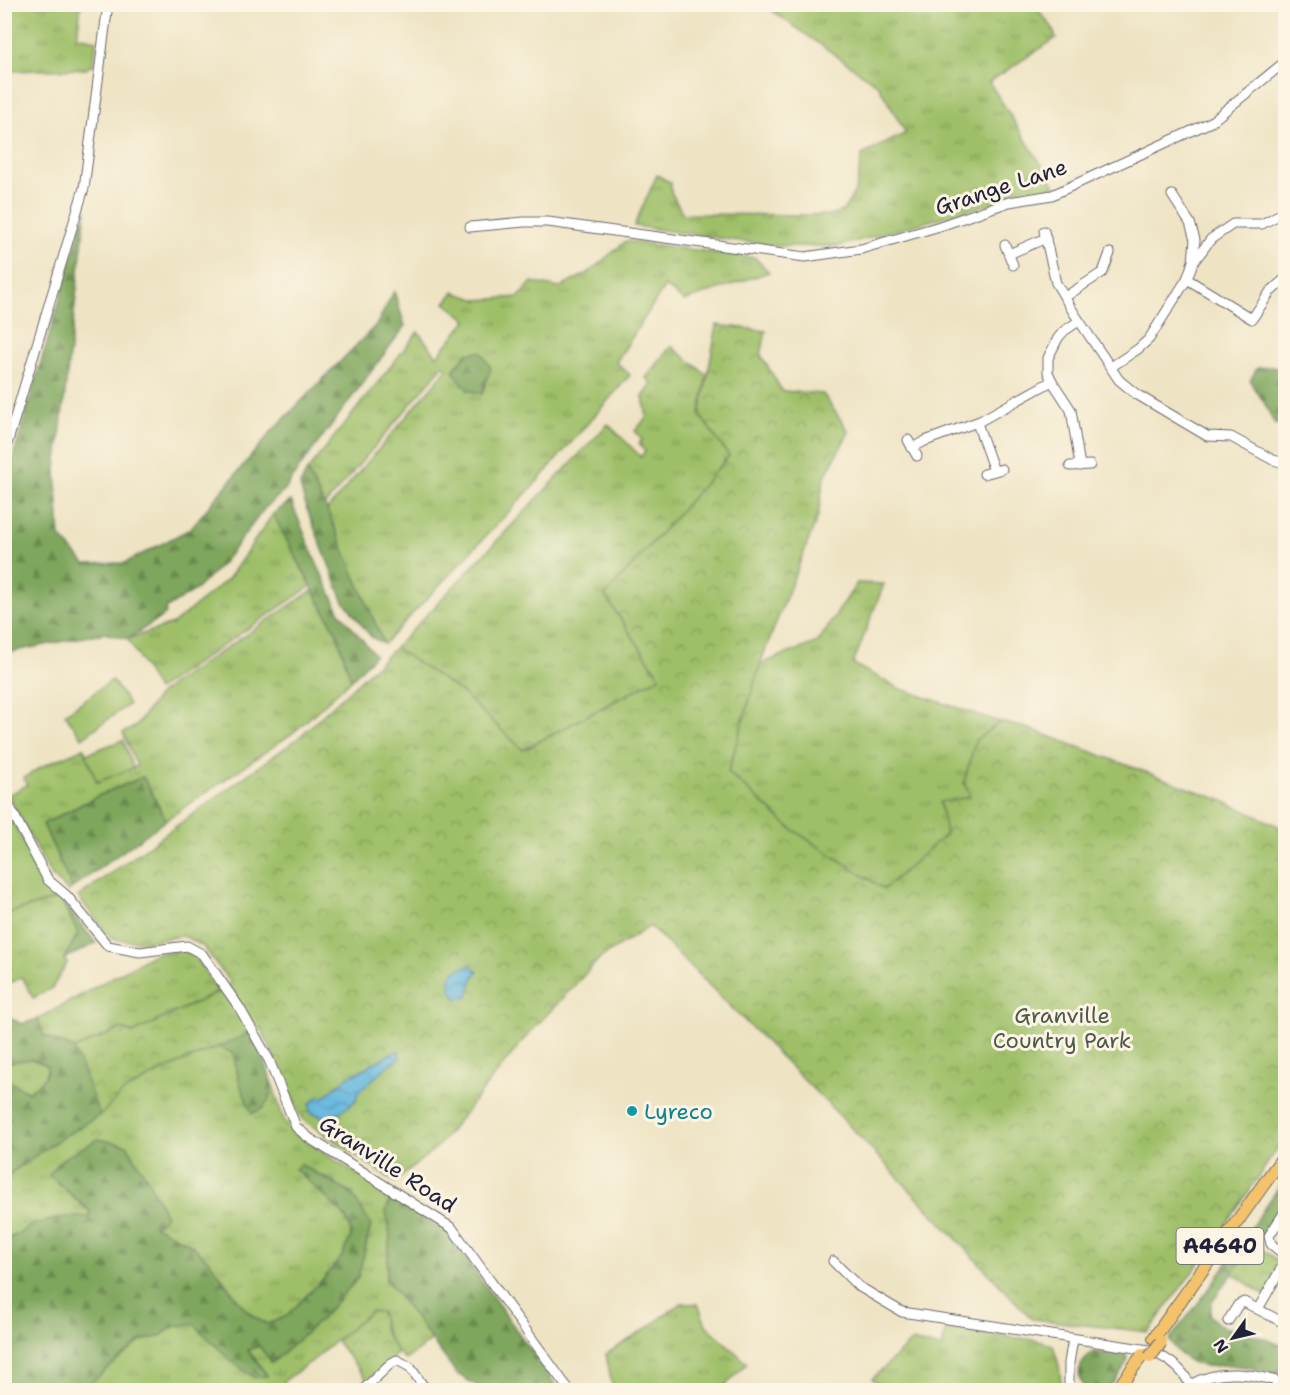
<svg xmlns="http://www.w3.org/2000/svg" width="1290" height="1395" font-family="'Shantell Sans',sans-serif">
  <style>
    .grass { fill: url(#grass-tufts); stroke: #607052; stroke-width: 1.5 }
    .forest { fill: url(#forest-firs); stroke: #50644c; stroke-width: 1.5; fill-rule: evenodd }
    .park { fill: url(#park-crowns); stroke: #607052; stroke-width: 1.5 }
    .garden { fill: #9ebf68; stroke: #607052; stroke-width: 1.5 }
    .water { fill: url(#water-waves); stroke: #426c8c; stroke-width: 1.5 }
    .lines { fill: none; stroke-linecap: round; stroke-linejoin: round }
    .minor-casing { stroke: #69666b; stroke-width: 11 }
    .major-casing { stroke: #69666b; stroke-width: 14 }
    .minor { stroke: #fff; stroke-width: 9 }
    .major { stroke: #f3c26a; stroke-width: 12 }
    .major-bridge-casing { stroke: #69666b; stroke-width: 14; stroke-linecap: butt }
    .major-bridge { stroke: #f3c26a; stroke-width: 12 }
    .culture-dot { fill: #0f9aa8; stroke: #fcf5e5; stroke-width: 2 }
    .labels { text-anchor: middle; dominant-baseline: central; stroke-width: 6; stroke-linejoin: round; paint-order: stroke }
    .shield { fill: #fcf5e5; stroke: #63616e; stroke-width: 1.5 }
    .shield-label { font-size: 21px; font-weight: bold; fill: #22223b }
    .street-label { font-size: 22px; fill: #22223b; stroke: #fcf5e5 }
    .park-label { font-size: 22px; fill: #4d594b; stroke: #fcf5e5 }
    .culture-label { font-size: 22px; fill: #0d838f; stroke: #fcf5e5; text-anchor: start }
  </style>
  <defs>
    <pattern id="grass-tufts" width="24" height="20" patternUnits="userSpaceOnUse" patternTransform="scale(1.5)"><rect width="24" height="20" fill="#9ebf68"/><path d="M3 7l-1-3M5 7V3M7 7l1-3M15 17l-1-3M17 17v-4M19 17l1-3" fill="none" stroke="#809b57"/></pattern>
    <pattern id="forest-firs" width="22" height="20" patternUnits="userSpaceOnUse" patternTransform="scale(1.5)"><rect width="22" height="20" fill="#7ea65c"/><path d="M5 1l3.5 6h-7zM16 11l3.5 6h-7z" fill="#67874d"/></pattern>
    <pattern id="park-crowns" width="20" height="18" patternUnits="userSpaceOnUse" patternTransform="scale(1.5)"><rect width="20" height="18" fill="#9ebf68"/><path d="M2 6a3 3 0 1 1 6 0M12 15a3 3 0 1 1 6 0" fill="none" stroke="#809b57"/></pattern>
    <pattern id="water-waves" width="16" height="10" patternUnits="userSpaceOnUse" patternTransform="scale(1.5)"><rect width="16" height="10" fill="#62b6de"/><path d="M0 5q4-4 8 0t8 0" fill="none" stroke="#5094b5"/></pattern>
  </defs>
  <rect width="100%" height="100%" fill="#fcf5e5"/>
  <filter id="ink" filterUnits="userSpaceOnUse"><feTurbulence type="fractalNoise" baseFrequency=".0167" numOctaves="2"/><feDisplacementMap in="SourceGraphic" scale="12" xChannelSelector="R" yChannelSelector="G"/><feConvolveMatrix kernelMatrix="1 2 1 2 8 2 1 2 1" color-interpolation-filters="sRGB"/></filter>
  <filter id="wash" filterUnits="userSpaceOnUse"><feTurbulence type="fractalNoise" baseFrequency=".008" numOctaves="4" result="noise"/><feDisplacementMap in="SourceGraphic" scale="24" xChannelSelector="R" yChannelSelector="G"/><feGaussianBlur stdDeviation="1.35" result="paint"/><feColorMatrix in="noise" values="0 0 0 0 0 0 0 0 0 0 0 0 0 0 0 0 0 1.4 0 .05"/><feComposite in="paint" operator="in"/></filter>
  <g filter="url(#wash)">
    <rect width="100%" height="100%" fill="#eee3c3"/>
    <g class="grass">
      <path d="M4 5H81L77 36 97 40 93 64 86 69 5 71Z"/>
      <path d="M764 5H1034L1052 27 1056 38 989 82 1055 186 839 246H774L634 226 657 175 671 183V192L683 214 828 215 843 211 856 190 862 155 906 133 878 85Z"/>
      <path d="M626 241 755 258 769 272 684 301 665 286 616 362 630 375 535 484 384 644 327 510 447 369 444 365 324 506 307 471 418 332 437 356 467 320 445 303 454 292 478 300 519 297 532 282 559 288 588 273Z"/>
      <path d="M671 346 707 375 700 415 729 456 605 596 660 677 523 750 461 692 395 648 608 424 641 457 645 451 639 444 642 439 635 431 647 417 643 397 652 384 646 378Z"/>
      <path d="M273 514 311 586 157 690 128 639 173 624 229 578Z"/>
      <path d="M857 583 884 584 853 664 898 688 1000 722 976 740 1043 855 884 890 790 828 728 772 760 664 818 642Z"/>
      <path d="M313 590 337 634 351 680 293 733 166 820 143 777 100 795 43 824 72 888 68 891 51 875 8 795 27 785 24 778 41 767 84 748 97 782 137 766 123 733 136 726 159 695 171 685Z"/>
      <path d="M60 898 78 933 64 959 67 963 52 988 33 998 22 977 5 986V914Z"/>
      <path d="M183 950 196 957 218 992 133 1033 121 1029 74 1049 44 1036 38 1019 156 953Z"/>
      <path d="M217 1046 233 1053 240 1084 269 1097 271 1080 284 1121 294 1133 391 1197 386 1211 390 1235 386 1279 432 1340 405 1360C391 1346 384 1332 381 1313L371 1311 312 1361 284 1381V1384L289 1390H82L141 1341 160 1336 173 1327 194 1323 227 1357 254 1378 267 1375 248 1350 259 1346 273 1362 319 1321 358 1278 371 1225 333 1181 300 1165 296 1169C311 1183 344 1207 350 1226 353 1236 347 1249 342 1257 335 1268 295 1312 284 1318 279 1321 272 1322 267 1324L251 1317 212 1265 191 1244 49 1175 90 1212V1217H64L35 1224 5 1241 4 1177 61 1138 100 1115 120 1093 159 1072Z"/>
      <path d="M31 1059 47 1065C48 1079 38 1084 29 1092L10 1082 6 1066 11 1062Z"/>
      <path d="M681 1303 698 1304 706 1325 747 1363 721 1390H613L606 1354 643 1331Z"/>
      <path d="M946 1329 1035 1340 1053 1345 1059 1366 1062 1390H889L872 1379 912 1341 942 1348Z"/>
    </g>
    <g class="forest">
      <path d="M86 210 56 470 60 537 85 564 125 563 190 529 272 431 377 324 394 291 405 326 297 471 285 490 264 509 223 563 197 589 165 609 166 614 128 639 104 633 5 653V484Z"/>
      <path d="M481 352 491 368 482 394 468 390 453 371 467 353Z"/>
      <path d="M1269 367 1285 369 1283 370 1280 397 1285 402V419L1275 425 1265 404 1250 381 1257 368Z"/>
      <path d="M307 471 327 510 384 644 371 637 343 600 306 507 300 485Z"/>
      <path d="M291 501 316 562 340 613 375 655 351 680 337 634 273 514Z"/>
      <path d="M143 777 166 820 72 888 43 824 100 795Z"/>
      <path d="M47 885 60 898 96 943 64 959 78 933 61 898 5 914 4 900Z"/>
      <path d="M218 992C236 1014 290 1078 264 1107 261 1110 255 1112 252 1114L240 1084 233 1053 217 1046 159 1072 120 1093 100 1115 61 1138 5 1177 4 1104 8 1102 4 1094 5 1014 21 1024 38 1019 44 1036 74 1049 121 1029 133 1033ZM31 1059 47 1065C48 1079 38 1084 28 1092L10 1082 6 1067 11 1062Z"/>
      <path d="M98 1139 127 1145 148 1180 166 1216 155 1226C177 1237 197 1246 213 1266 231 1288 240 1312 267 1324L285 1317 324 1278 342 1256 351 1236 350 1227 346 1218 338 1209 295 1169 300 1164 352 1194 371 1225 358 1278 319 1321 272 1363 259 1346 248 1350 267 1376 254 1378 227 1357 193 1323 173 1327 160 1336 141 1341 82 1390H5V1241L35 1224 64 1217H90V1211L49 1175 62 1159Z"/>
      <path d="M1285 1178V1204L1212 1301 1210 1315 1220 1326 1245 1332 1285 1346V1378C1268 1372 1249 1366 1230 1365 1222 1364 1214 1367 1206 1366 1190 1365 1177 1353 1169 1340L1207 1292Z"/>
      <path d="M391 1197 447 1232 559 1390H484L457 1374 386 1279 390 1235 386 1211Z"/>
      <path d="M1094 1352 1126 1355 1128 1360C1114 1382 1115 1391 1087 1390 1074 1376 1078 1361 1094 1352Z"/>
    </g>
    <g class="park">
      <path d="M717 325 766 331 761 355 782 391 823 394 849 432 824 478 818 516 760 664 728 772 790 828 884 889 946 834 940 802 970 797 964 782 976 740 1000 722 1030 729 1221 800 1283 828 1285 833V1137L1211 1247 1148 1332 1032 1319 839 1115 650 926 600 958 525 1038 438 1146 395 1182 302 1119 261 1028 159 1072 123 1092 100 1115 74 1049 121 1029 133 1033 218 992 231 983 203 946 184 936 142 942 112 939 78 897 297 739 395 648 461 692 523 750 660 677 605 596 729 456 700 415Z"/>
      <path d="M1255 1245 1284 1265 1264 1295 1232 1273Z"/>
      <path d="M371 1311 381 1312 384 1331 398 1353 368 1381 336 1341Z"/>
    </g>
    <g class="garden">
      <path d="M112 680 129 704 82 738 65 714Z"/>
      <path d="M123 740 133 768 97 782 86 754Z"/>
      <path d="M4 804 37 869 48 880 47 885 60 898 5 914Z"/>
    </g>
    <g class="water">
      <path d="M471 965 478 972 474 976 467 998 459 999 454 997C454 994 452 991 451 988 445 973 460 968 471 965Z"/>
      <path d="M399 1051 400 1058 386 1067 358 1093 355 1101 348 1107 327 1119 310 1112V1103L319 1096 324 1097 348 1077 390 1054Z"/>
    </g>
  </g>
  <g filter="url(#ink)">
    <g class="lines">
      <defs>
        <g id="minor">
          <path d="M470 227 524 222H548L805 257 861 249 940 226 1009 202 1052 195 1211 122 1286 61"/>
          <path d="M1044 231 1056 283 1074 313 1119 380 1136 394 1207 436 1231 437 1273 460 1286 463"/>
          <path d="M1005 245 1013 265"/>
          <path d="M1009 254 1046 238"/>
          <path d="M1192 264 1211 239 1233 224H1262L1286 211"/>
          <path d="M1187 279 1252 319 1270 292 1286 278"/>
          <path d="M1065 297 1103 272 1110 253"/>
          <path d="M1079 321 1064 331 1058 338 1048 358V372L1052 381 1071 410 1080 466"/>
          <path d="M1111 367 1138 349 1149 339 1187 279 1193 262 1195 240 1190 223 1172 195"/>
          <path d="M977 423 994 471"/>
          <path d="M908 440 917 456"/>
          <path d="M912 448 925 441 980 421 1052 381"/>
          <path d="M4 454 84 188 108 4"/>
          <path d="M1070 466 1090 465"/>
          <path d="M984 474 1002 469"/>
          <path d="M4 796 48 880 67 896 108 946 140 952 187 946 202 954 239 1007 269 1060 296 1127 309 1138 452 1228 569 1390"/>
          <path d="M1286 1210 1269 1236 1271 1244 1286 1256"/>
          <path d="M833 1261 858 1286 902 1312 1149 1350C1167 1358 1187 1370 1191 1390"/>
          <path d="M1258 1309 1286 1260"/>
          <path d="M1228 1321 1238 1305 1244 1302 1286 1324"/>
          <path d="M1190 1385C1219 1367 1255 1374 1286 1384"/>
          <path d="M363 1390 390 1364 397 1360 410 1367 426 1390"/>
          <path d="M1069 1390V1363L1073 1339"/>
        </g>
        <g id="major">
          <path d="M1154 1338 1286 1153"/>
          <path d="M1117 1390 1143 1354"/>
        </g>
      </defs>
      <use href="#minor" class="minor-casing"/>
      <use href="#major" class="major-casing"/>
      <use href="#minor" class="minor"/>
      <use href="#major" class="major"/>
      <defs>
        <path id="major-bridge" d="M1150 1357 1161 1342"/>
      </defs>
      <use href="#major-bridge" class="major-bridge-casing"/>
      <use href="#major-bridge" class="major-bridge"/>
    </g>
  </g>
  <circle class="culture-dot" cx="632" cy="1111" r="6"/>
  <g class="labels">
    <rect class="shield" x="1176.5" y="1228" width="87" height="36" rx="4.5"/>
    <g class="shield-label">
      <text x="1220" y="1246">A4640</text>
    </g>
    <g class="street-label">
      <text transform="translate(1001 187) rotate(-18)">Grange Lane</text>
      <text transform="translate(388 1164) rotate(33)">Granville Road</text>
    </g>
    <g class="park-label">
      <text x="1062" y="1015">Granville<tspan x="1062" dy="25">Country Park</tspan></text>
    </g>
    <g class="culture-label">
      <text x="644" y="1111">Lyreco</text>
    </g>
  </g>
  <rect width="1290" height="1395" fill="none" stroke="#fcf5e5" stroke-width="24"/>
  <g transform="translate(1233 1338) rotate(236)" stroke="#fcf5e5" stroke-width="4.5" paint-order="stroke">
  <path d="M0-4.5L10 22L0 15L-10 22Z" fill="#22223b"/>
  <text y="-9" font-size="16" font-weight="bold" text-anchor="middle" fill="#22223b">N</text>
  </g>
</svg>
